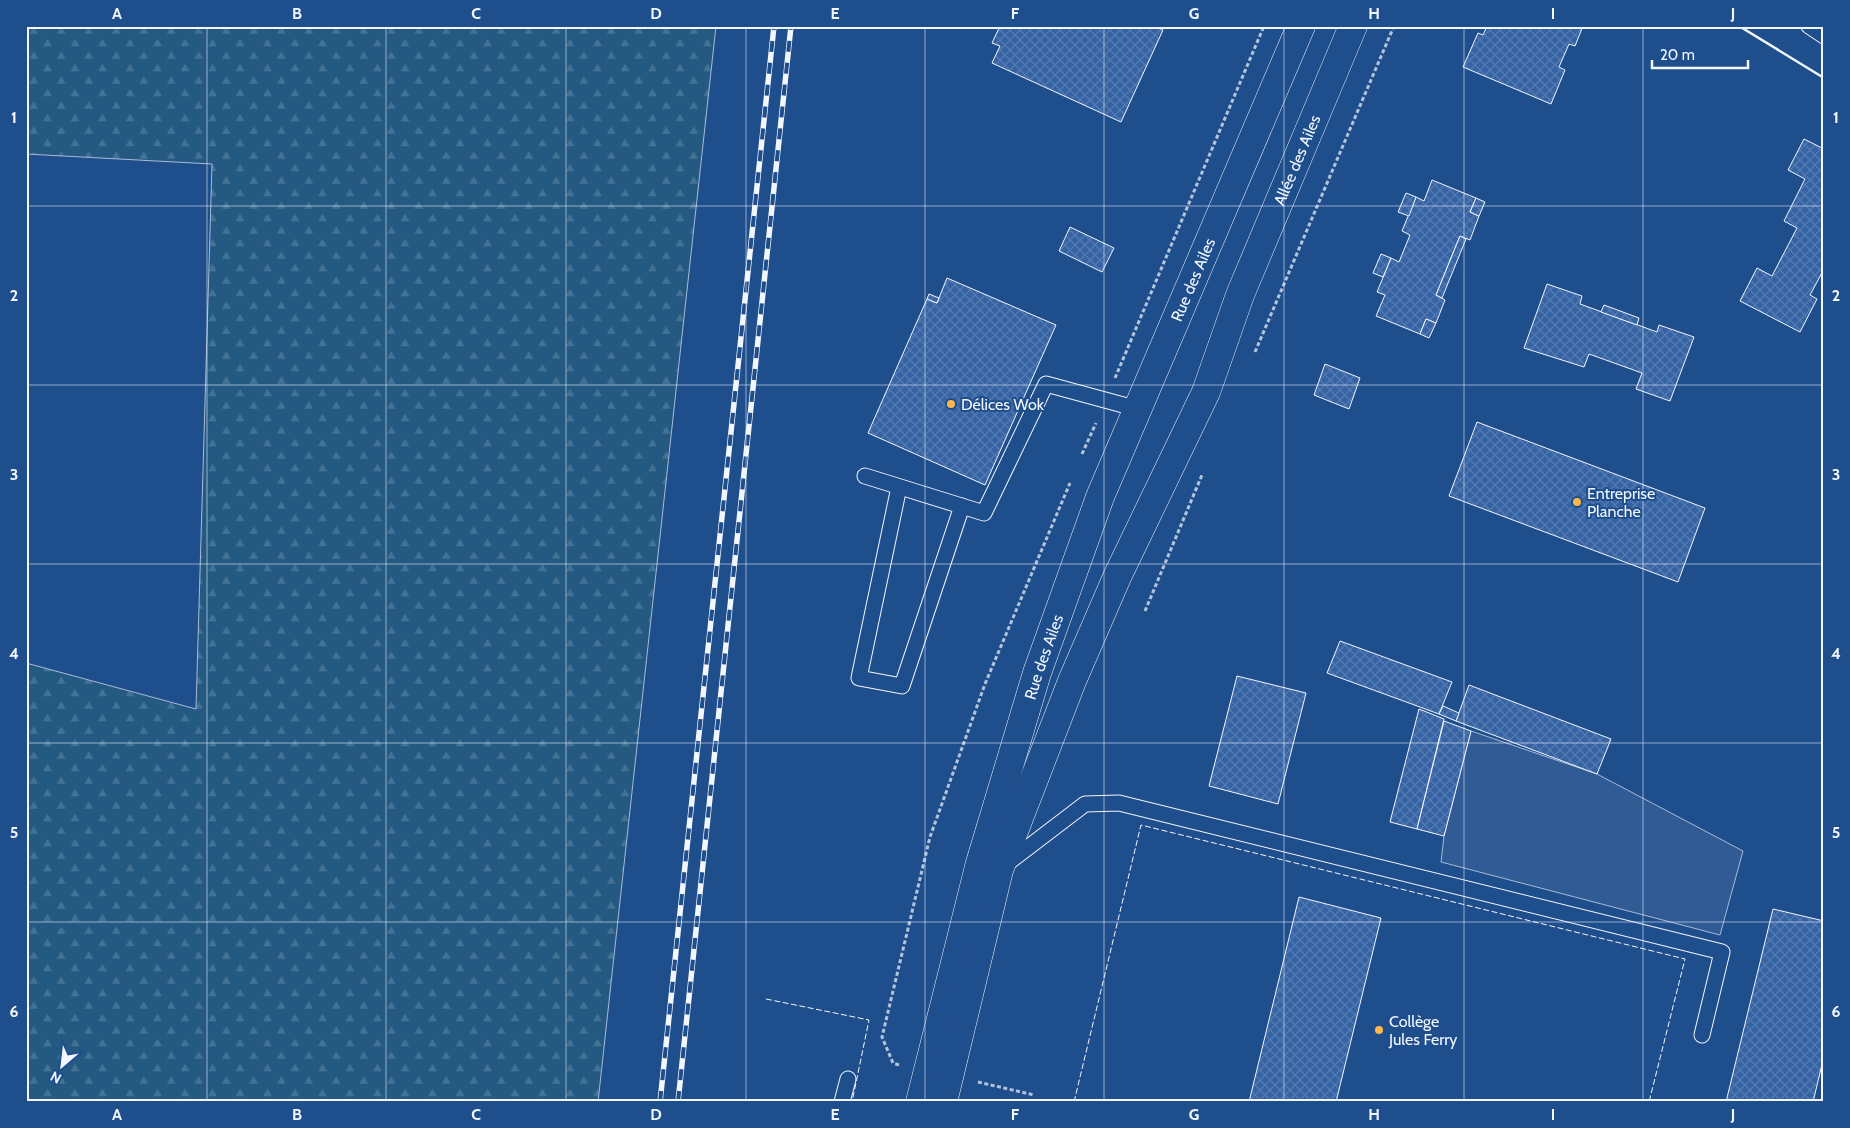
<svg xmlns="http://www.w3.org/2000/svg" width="1850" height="1128" font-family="Cabin,sans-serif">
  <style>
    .forest { fill: url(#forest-firs); stroke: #a8bbd7 }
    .parking { fill: #305b95; stroke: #a8bbd7 }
    .building { fill: url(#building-cross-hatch); stroke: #f2f6ff }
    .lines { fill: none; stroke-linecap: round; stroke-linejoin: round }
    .service-casing { stroke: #f2f6ff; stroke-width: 17 }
    .secondary-casing { stroke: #f2f6ff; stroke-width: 29 }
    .path { stroke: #b3c4dc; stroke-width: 3; stroke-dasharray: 4 2.5; stroke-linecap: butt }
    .service { stroke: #1f4e8c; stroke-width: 15 }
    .secondary { stroke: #1f4e8c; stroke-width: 28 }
    .rail-casing { stroke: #f2f6ff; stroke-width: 5.5 }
    .rail { stroke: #1f4e8c; stroke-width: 4; stroke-dasharray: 11; stroke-linecap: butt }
    .fence { stroke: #f2f6ff; stroke-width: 1; stroke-dasharray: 6 2.5; stroke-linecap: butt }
    .wall { stroke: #f2f6ff; stroke-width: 2.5 }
    .grid { fill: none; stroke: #f2f6ff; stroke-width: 1; stroke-opacity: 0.55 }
    .poi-dot { fill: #ffb74d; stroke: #1f4e8c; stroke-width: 2 }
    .labels { text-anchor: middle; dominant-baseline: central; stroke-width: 4; stroke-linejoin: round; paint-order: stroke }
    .street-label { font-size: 16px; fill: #f2f6ff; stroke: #1f4e8c }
    .poi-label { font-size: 16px; fill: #f2f6ff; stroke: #1f4e8c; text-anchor: start }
    .neatline { fill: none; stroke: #f2f6ff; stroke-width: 2 }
    .grid-label { font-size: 16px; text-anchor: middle; font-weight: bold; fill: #f2f6ff }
  </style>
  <defs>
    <pattern id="forest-firs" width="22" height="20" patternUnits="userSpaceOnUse" patternTransform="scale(1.25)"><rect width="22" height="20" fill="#245a82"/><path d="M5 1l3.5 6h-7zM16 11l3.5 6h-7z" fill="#447295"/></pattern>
    <pattern id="building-cross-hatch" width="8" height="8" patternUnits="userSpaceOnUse" patternTransform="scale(1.25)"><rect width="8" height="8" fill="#3563a3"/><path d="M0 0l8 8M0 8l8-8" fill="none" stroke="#537ab1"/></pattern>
  </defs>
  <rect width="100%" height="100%" fill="#1f4e8c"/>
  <path class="forest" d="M26 26H716L598 1102H26V663L196 709 212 164 26 154Z"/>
  <path class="parking" d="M1471 731 1597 774 1743 851 1720 935 1441 862 1444 836Z"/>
  <g class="building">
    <path d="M1000 26H1155L1163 30 1121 122 992 63 1000 46 992 43Z"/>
    <path d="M1487 26H1583L1575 46 1569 44 1559 67 1565 70 1551 104 1463 67 1478 33 1483 35Z"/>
    <path d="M1804 139 1824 149V269L1810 295 1817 299 1800 332 1740 301 1757 268 1772 276 1797 228 1784 221 1805 179 1788 170Z"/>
    <path d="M1432 180 1476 198 1470 212 1479 216 1470 240 1460 236 1436 295 1445 300 1436 323 1426 319 1420 334 1376 316 1385 295 1377 292 1391 258 1399 262 1410 235 1402 231 1416 197 1424 201Z"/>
    <path d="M1406 193 1416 197 1409 216 1398 212Z"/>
    <path d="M1476 198 1485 202 1479 216 1470 212Z"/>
    <path d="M1070 227 1114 248 1102 272 1059 251Z"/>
    <path d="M1460 236 1466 239 1442 298 1436 295Z"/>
    <path d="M1381 254 1391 258 1383 277 1373 273Z"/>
    <path d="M947 278 1056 325 985 485 868 433 927 299 937 303Z"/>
    <path d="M1547 284 1582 296 1580 304 1657 332 1659 325 1694 337 1670 401 1636 389 1642 373 1589 354 1584 367 1524 348Z"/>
    <path d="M929 294 939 298 937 303 927 299Z"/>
    <path d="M1604 305 1639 318 1637 325 1601 312Z"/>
    <path d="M1426 319 1436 323 1429 338 1420 334Z"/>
    <path d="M1325 364 1360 378 1349 409 1314 395Z"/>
    <path d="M1477 422 1705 508 1678 582 1449 496Z"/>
    <path d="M1340 641 1452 682 1439 714 1327 673Z"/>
    <path d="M1237 676 1306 693 1278 804 1209 786Z"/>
    <path d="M1469 685 1611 739 1597 774 1456 721Z"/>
    <path d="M1443 706 1459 713 1456 721 1439 714Z"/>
    <path d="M1419 709 1444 719 1417 829 1390 822Z"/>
    <path d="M1444 721 1471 731 1444 836 1417 829Z"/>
    <path d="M1299 897 1381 918 1336 1102H1249Z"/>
    <path d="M1773 909 1824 921V1056L1813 1102H1726Z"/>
  </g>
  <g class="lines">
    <defs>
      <g id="service">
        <path d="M1809 26 1824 36"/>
        <path d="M865 476 984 513 1046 384 1138 409"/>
        <path d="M899 487 859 678 902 686 962 506"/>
        <path d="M1005 865 1085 804 1119 803 1722 952 1702 1035"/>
        <path d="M842 1102 848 1079"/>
      </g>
      <g id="secondary">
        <path id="s1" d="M920 1102 980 863 1037 673 1100 497 1301 26"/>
        <path id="s2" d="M943 1102 999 870 1072 681 1117 577 1206 392 1240 295 1353 26"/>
      </g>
    </defs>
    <use href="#service" class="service-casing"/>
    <use href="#secondary" class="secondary-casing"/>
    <g class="path">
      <path d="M1255 352 1394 26"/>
      <path d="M1115 378 1264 26"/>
      <path d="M1082 454 1096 423"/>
      <path d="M1145 611 1202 475"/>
      <path d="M899 1065 893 1063 882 1037 930 837 985 684 1070 483"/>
      <path d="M978 1082 1034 1095"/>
    </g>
    <use href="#service" class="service"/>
    <use href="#secondary" class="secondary"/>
    <defs>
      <g id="rail">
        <path d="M660 1102 774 26"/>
        <path d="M678 1102 791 26"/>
      </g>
    </defs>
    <use href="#rail" class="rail-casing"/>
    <use href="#rail" class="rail"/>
    <g class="fence">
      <path d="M766 999 869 1020 852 1102"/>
      <path d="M1074 1102 1141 825 1685 959 1649 1102"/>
    </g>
    <path class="wall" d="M1739 26 1824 78"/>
  </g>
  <path class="grid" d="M207 26V1102M386 26V1102M566 26V1102M746 26V1102M925 26V1102M1104 26V1102M1284 26V1102M1464 26V1102M1643 26V1102M26 206H1824M26 385H1824M26 564H1824M26 743H1824M26 922H1824"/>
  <g class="poi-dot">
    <circle cx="951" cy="404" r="5"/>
    <circle cx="1577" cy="502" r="5"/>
    <circle cx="1379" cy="1030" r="5"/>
  </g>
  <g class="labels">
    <g class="street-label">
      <text stroke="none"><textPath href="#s2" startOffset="1009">Allée des Ailes</textPath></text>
      <text stroke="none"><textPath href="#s1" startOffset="868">Rue des Ailes</textPath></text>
      <text stroke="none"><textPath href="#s1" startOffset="462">Rue des Ailes</textPath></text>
    </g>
    <g class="poi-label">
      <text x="961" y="404">Délices Wok</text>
      <text x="1587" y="493">Entreprise<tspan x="1587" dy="18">Planche</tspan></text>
      <text x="1389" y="1021">Collège<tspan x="1389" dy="18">Jules Ferry</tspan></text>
    </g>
  </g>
  <rect width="1850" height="1128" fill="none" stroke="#1f4e8c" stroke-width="55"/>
  <g transform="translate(62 1066) rotate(208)" stroke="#1f4e8c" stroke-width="4" paint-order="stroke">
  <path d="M0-4L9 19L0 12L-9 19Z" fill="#f2f6ff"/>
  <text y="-8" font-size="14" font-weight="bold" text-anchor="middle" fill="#f2f6ff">N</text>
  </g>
  <path d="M1652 60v8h96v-8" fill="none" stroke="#f2f6ff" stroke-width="2.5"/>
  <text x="1660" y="60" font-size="15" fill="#f2f6ff" stroke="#1f4e8c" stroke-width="4" paint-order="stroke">20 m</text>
  <rect x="28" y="28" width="1794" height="1072" class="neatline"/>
  <g class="grid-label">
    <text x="117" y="19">A</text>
    <text x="297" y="19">B</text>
    <text x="476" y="19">C</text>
    <text x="656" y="19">D</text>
    <text x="835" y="19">E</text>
    <text x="1015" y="19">F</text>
    <text x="1194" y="19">G</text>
    <text x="1374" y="19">H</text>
    <text x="1553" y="19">I</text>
    <text x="1733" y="19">J</text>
    <text x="14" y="123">1</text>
    <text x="1836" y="123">1</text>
    <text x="14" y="301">2</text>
    <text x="1836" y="301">2</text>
    <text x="14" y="480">3</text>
    <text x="1836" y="480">3</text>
    <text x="14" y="659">4</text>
    <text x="1836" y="659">4</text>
    <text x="14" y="838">5</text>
    <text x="1836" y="838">5</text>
    <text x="14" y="1017">6</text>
    <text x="1836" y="1017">6</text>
    <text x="117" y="1120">A</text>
    <text x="297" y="1120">B</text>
    <text x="476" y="1120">C</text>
    <text x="656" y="1120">D</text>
    <text x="835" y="1120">E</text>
    <text x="1015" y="1120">F</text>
    <text x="1194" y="1120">G</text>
    <text x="1374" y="1120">H</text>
    <text x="1553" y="1120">I</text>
    <text x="1733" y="1120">J</text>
  </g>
</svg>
